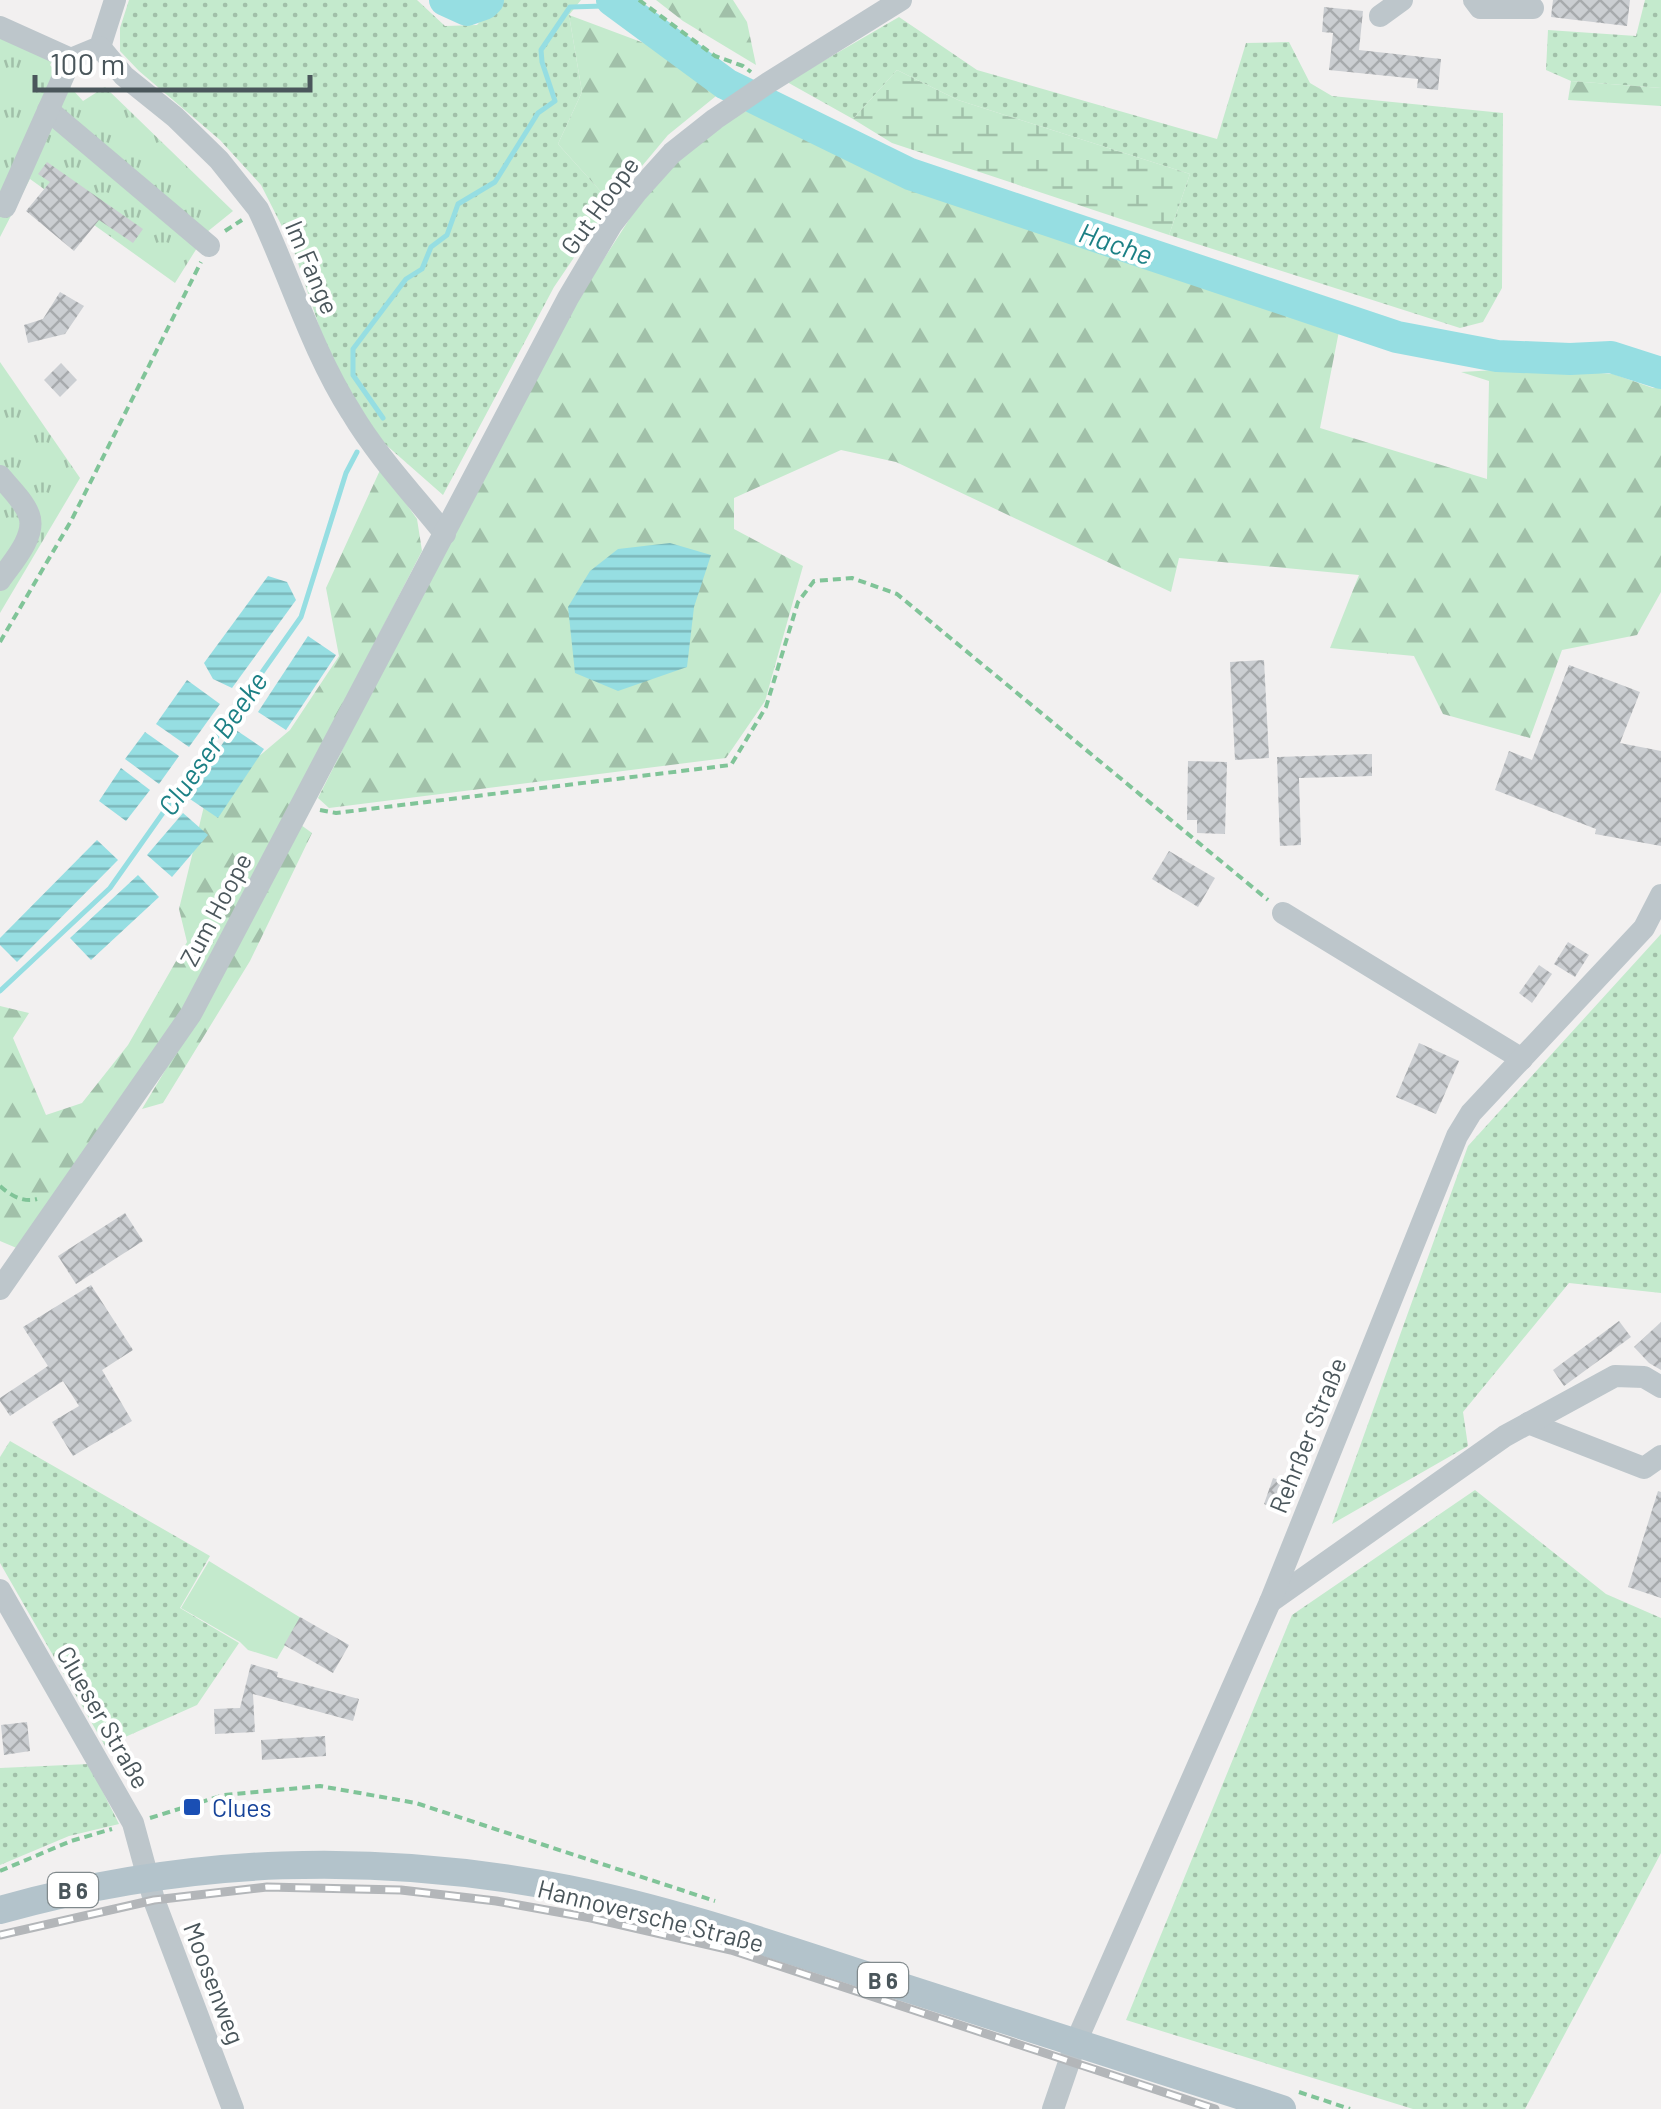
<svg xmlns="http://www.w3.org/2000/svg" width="1661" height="2109" font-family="Barlow,sans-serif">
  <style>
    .grass { fill: url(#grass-dots) }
    .forest { fill: url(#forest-firs) }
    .wetland { fill: url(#wetland-marsh) }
    .park { fill: url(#park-tufts) }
    .pitch { fill: #c4eacd }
    .water { fill: url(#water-rules) }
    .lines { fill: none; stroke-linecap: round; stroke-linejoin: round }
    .stream { stroke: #96dee2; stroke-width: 5 }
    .river { stroke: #96dee2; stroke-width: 32 }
    .building { fill: url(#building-cross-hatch) }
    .path { stroke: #80c498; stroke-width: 4; stroke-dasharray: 8 5; stroke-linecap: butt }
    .minor { stroke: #bdc6cb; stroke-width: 22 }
    .major { stroke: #b3c3cb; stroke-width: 28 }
    .rail-casing { stroke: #b3b6b9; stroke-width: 9 }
    .rail { stroke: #fff; stroke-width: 5; stroke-dasharray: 15; stroke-linecap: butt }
    .transit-dot { fill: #1a4fb4; stroke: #fff; stroke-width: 4 }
    .labels { text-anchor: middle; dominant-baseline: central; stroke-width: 8; stroke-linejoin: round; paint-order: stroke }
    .shield { fill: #fff; stroke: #80898c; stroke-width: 2.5 }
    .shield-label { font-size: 22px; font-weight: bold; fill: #4a565b }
    .street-label { font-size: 25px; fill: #4a565b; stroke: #fff }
    .transit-label { font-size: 25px; fill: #164399; stroke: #fff; text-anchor: start }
    .water-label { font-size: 28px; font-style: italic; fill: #1c8085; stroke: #fff }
  </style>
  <defs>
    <pattern id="grass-dots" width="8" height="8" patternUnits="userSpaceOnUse" patternTransform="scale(2.5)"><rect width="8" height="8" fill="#c4eacd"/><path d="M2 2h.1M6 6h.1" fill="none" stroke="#a1c0a9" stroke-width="1.8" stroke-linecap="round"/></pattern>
    <pattern id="forest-firs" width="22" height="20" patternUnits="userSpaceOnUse" patternTransform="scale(2.5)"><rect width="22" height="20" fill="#c4eacd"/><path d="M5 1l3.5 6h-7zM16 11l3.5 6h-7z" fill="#a1c0a9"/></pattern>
    <pattern id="wetland-marsh" width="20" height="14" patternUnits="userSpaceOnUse" patternTransform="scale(2.5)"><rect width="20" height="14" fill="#c4eacd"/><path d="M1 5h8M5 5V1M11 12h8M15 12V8" fill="none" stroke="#a1c0a9"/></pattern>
    <pattern id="park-tufts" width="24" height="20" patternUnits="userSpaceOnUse" patternTransform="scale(2.5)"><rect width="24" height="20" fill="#c4eacd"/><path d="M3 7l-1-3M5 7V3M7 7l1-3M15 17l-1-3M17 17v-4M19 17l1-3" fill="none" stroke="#a1c0a9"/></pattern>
    <pattern id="water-rules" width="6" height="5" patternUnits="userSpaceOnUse" patternTransform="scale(2.5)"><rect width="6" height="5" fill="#96dee2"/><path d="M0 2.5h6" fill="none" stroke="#7cb7ba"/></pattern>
    <pattern id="building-cross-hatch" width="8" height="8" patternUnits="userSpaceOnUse" patternTransform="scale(2.5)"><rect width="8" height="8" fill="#cbced2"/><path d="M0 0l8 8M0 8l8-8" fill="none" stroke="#a7aaad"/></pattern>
  </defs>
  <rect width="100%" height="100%" fill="#f2f0f0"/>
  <g class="grass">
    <path d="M129 0H417L445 26 477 25 500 0H581L569 15 582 92 558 144 611 203 554 287 443 495 385 444 357 406 328 353 293 248 261 185 220 140 139 71 120 51V28Z"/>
    <path d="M1645 0H1661V88L1571 81 1546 70 1548 30 1636 36Z"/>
    <path d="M899 17 977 70 1217 139 1246 43 1289 42 1310 83 1332 96 1503 113 1502 288 1483 322 1460 328 1169 235 1190 174 958 100 897 70 853 119 787 82Z"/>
    <path d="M1661 934V1293L1569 1283 1463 1412 1468 1446 1332 1524 1468 1146Z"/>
    <path d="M10 1441 210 1556 180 1608 239 1643 197 1705 105 1746 0 1563V1457Z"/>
    <path d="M1475 1490 1606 1594 1661 1618V1853L1525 2109H1413L1126 2020 1292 1615Z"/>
    <path d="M89 1764 119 1824 69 1836 0 1865V1768Z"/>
  </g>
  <g class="forest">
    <path d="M656 0H733L747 22 756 65 683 21Z"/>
    <path d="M569 15 676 55 721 92 668 135 611 203 558 144 582 92Z"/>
    <path d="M1571 81 1661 88V106L1568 100Z"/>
    <path d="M744 111 781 121 934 194 953 198 1340 326 1320 428 1487 479 1489 381 1461 372 1531 368 1613 374 1653 388 1661 386V592L1637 635 1562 650 1530 738 1443 714 1414 656 1330 648 1359 575 1179 558 1171 592 896 462 841 450 734 498V529L803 566 765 701 726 758 329 808 318 798 449 538 576 302 645 195 668 169 710 133Z"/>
    <path d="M381 468 417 519 422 551 185 1011 19 1249 0 1241V1006L29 1013 13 1038 46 1115 82 1103 128 1045 187 942 179 909 205 802 290 730 339 656 326 588Z"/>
    <path d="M301 825 312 833 250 961 163 1103 142 1109 197 1017Z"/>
  </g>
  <path class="wetland" d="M897 70 958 100 1190 174 1169 235 892 143 853 119Z"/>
  <g class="park">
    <path d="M0 16 59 49 50 65 83 101 105 87 233 211 207 232 175 283 30 179 0 237Z"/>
    <path d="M0 362 80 478 0 613Z"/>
  </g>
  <path class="pitch" d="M209 1561 301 1618 277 1659 248 1650 240 1642 181 1608Z"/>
  <g class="water">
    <path d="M670 543 711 555 694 607 687 667 618 691 575 673 568 607 590 571 618 549Z"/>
    <path d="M268 576 287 582 296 600 232 688 213 679 204 663Z"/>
    <path d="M308 636 336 655 286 730 258 712Z"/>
    <path d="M187 680 220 704 189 747 156 724Z"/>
    <path d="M233 728 264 749 218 818 187 797Z"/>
    <path d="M145 732 179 756 159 784 125 759Z"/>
    <path d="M121 768 150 790 126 821 99 801Z"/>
    <path d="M183 813 208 835 172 877 147 855Z"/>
    <path d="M97 840 118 860 17 962 0 945V938Z"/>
    <path d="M138 875 159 897 91 960 70 938Z"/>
  </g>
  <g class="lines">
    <g class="stream">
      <path d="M383 418 353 375V349L406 279 422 269 431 247 447 235 458 204 495 182 538 113 555 101 542 62 541 50 570 7 604 6 612 0"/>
      <path d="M0 991 110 888 301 617 346 473 357 452"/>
    </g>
    <g class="river">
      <path d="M445 0 467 10 484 4 488 0"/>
      <path d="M612 0 726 84 910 174 1397 337 1497 356 1570 359 1611 357 1661 373"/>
    </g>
  </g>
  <g class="building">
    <path d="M1553 0H1630L1627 26 1551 17Z"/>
    <path d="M1324 7 1363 11 1359 50 1441 59 1438 90 1417 88 1418 79 1329 70 1333 33 1322 32Z"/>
    <path d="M47 162 143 229 133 243 99 220 74 251 26 211 50 182 38 174Z"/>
    <path d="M60 292 84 306 65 334 28 343 24 325 43 319Z"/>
    <path d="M61 363 77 380 60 397 44 380Z"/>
    <path d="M1264 660 1269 758 1235 760 1230 662Z"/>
    <path d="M1569 665 1640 692 1620 743 1661 751V846L1595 834 1596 829 1495 790 1509 751 1532 760Z"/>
    <path d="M1372 754V776L1299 778 1301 845 1280 846 1277 757Z"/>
    <path d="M1188 761 1227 762 1225 834 1197 833V820H1187Z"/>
    <path d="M1169 851 1215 878 1198 907 1152 879Z"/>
    <path d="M1568 942 1589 955 1575 977 1554 964Z"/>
    <path d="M1539 965 1552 974 1532 1003 1519 993Z"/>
    <path d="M1419 1043 1459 1061 1436 1114 1396 1097Z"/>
    <path d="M125 1213 143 1241 76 1284 58 1256Z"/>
    <path d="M91 1285 133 1350 102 1370 132 1421 73 1456 52 1422 79 1406 63 1381 10 1416 0 1401V1398L48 1366 23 1327Z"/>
    <path d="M1619 1321 1631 1337 1564 1386 1553 1370Z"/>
    <path d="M1661 1322V1370L1649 1363 1634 1347Z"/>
    <path d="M1273 1478 1294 1485 1284 1512 1264 1504Z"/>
    <path d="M1658 1491 1661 1492V1598L1628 1587Z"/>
    <path d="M300 1617 349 1645 333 1673 284 1645Z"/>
    <path d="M251 1664 278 1672 277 1677 359 1699 353 1721 253 1694 255 1732 215 1734 214 1709 240 1708Z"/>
    <path d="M27 1722 30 1751 4 1755 1 1725Z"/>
    <path d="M325 1736 326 1756 262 1760 261 1740Z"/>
  </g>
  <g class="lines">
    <g class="path">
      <path d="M639 0 715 56 743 66 751 72"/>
      <path d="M225 231 242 220"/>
      <path d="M0 642 71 521 201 262"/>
      <path d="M320 810 336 813 731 765 766 707 798 602 814 581 852 578 897 594 1268 900"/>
      <path d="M0 1186C10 1195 23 1203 37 1199"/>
      <path d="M150 1818 224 1795 320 1786 416 1803 715 1901"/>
      <path d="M0 1871 71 1841 112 1829"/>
      <path d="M1299 2092 1350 2109"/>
    </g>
    <g class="minor">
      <path d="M1474 0 1480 8H1533"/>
      <path d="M1380 16 1402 0"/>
      <path d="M0 27 71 59 100 47 115 0"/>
      <path d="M100 47 124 76 175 117 219 160 258 209C290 276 311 349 351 412 377 456 413 494 445 534"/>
      <path d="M48 110 209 246"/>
      <path d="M5 207 71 59"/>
      <path d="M0 476C9 487 24 501 29 515 37 536 11 564 0 580"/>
      <path d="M1283 913 1522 1059"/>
      <path d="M0 1289 191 1014 568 298 612 224 636 193 672 153 715 119 768 83 901 0"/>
      <path d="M1528 1423 1644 1468 1661 1456"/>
      <path d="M0 1590 133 1823 154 1900 233 2109"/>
      <path d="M1270 1602 1505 1436 1615 1376 1644 1377 1661 1387"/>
      <path d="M1053 2109 1076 2042 1270 1602 1457 1136 1471 1113 1644 928 1661 895"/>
    </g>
    <path class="major" d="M0 1910C189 1857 375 1851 568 1889 677 1911 782 1948 887 1982 1019 2024 1151 2066 1282 2109"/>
    <defs>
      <path id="rail" d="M0 1935 154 1900 267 1887 401 1890 496 1901 591 1918 731 1950 1215 2109"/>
    </defs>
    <use href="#rail" class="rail-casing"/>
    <use href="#rail" class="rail"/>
  </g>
  <rect class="transit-dot" x="182" y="1797" width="20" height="20" rx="5"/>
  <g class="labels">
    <g class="shield">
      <rect x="48" y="1873" width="50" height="34" rx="8"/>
      <rect x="858" y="1963" width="50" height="34" rx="8"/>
    </g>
    <g class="shield-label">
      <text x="73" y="1890">B 6</text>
      <text x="883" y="1980">B 6</text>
    </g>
    <g class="street-label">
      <text transform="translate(599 205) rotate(-54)">Gut Hoope</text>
      <text transform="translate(313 267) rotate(67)">Im Fange</text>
      <text transform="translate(215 909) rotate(-62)">Zum Hoope</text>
      <text transform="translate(1307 1435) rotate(-68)">Rehrßer Straße</text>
      <text transform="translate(104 1717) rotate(60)">Clueser Straße</text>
      <text transform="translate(651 1915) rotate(14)">Hannoversche Straße</text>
      <text transform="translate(215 1983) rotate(69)">Moosenweg</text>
    </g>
    <g class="transit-label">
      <text x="212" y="1807">Clues</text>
    </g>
    <g class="water-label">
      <text transform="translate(1116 243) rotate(19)">Hache</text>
      <text transform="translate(212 743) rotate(-55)">Clueser Beeke</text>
    </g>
  </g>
  <path d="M35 75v15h275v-15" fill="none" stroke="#4a565b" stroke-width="5"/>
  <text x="50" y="75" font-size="30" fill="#4a565b" stroke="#ffffff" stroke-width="8" paint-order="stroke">100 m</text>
</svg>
